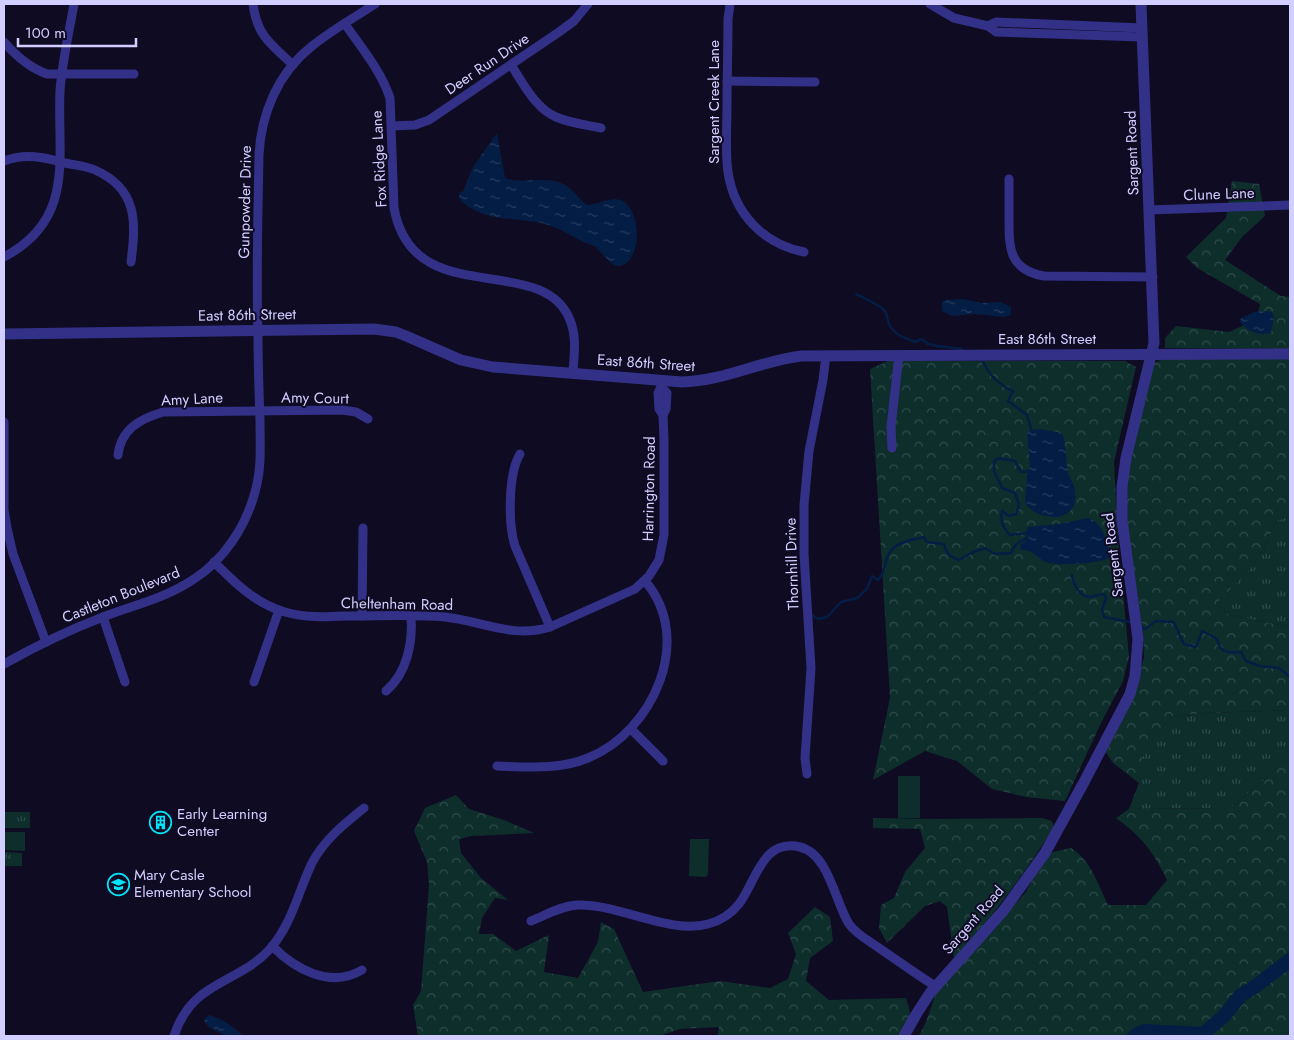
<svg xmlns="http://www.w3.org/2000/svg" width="1294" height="1040" font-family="Jost,sans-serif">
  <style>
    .grass { fill: url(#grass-tufts) }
    .forest { fill: url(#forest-crowns) }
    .pitch { fill: #0e2e2c }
    .water { fill: url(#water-ripples) }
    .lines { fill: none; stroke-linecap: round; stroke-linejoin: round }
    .stream { stroke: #041d44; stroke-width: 2.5 }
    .river { stroke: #041d44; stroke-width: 14 }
    .minor { stroke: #333187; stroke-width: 9 }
    .tertiary { stroke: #333187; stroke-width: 11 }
    .labels { text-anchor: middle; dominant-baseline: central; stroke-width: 4; stroke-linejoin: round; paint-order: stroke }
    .street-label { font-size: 15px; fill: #d2ceff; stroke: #0f0b23 }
    .poi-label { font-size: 15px; fill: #d2ceff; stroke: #0f0b23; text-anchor: start }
  </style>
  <defs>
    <pattern id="grass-tufts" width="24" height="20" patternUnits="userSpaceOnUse" patternTransform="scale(1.25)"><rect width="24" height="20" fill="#0e2e2c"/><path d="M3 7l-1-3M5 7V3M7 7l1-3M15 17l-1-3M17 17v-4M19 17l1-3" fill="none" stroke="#304b4c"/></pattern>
    <pattern id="forest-crowns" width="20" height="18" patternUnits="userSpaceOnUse" patternTransform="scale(1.25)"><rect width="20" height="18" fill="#0e2e2c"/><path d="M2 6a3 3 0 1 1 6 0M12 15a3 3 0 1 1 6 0" fill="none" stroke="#304b4c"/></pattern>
    <pattern id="water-ripples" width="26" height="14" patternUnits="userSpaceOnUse" patternTransform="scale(1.25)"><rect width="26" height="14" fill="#041d44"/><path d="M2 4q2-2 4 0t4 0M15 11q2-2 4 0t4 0" fill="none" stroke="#283d60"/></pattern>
  </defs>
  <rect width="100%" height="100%" fill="#0f0b23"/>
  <g class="grass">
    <path d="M1290 516V627L1229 615 1217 603 1250 569 1264 549 1276 521Z"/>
    <path d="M1290 710V754L1262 782 1230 808 1129 809 1139 783 1141 759 1155 736 1172 716 1206 713Z"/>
    <rect x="4" y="812" width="26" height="16"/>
    <path d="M4 852 22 853V866H4Z"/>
  </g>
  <g class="forest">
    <path d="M1232 181 1259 184 1265 216 1242 237 1225 260 1281 296 1290 297V349L1165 348V338L1176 326 1229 332 1257 319 1260 304 1197 268 1186 257 1226 218Z"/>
    <path d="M1290 358V516L1276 521 1264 549 1250 569 1217 603 1229 615 1290 627V710L1206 713 1172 716 1155 736 1142 759 1139 783 1113 763 1105 751 1134 693 1144 657 1143 633 1127 529 1126 473 1154 363 1163 359Z"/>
    <path d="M888 361H1125L1136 367 1114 462 1118 538 1129 657 1123 681 1101 723 1065 801 1026 797 992 789 957 761 925 751 873 780 890 698 870 369Z"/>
    <path d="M1290 754V1036H919L926 1022 936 993 1025 893 1048 853 1071 848C1090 859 1099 886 1108 905H1146L1167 880C1152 850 1143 838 1116 818L1129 809 1230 808 1262 782Z"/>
    <path d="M456 795 469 809 504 820 534 833 471 836 459 839 461 853 481 878 508 900 495 898 482 918 479 934H493L516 951 549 935 544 972 578 978 598 942 601 922 614 929 643 992 720 981 770 988 788 979 796 954 788 933 815 907 830 917 833 941 810 958 806 981 829 1000 906 998 911 1015 900 1036H718L719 1027 680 1029 659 1036H418L413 1005 421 991 429 885 427 862 414 831 425 808Z"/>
    <path d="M873 818 936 819 1042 818 1052 821 1054 827C1025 873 991 919 954 958L947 907 940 901 925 906 887 943 879 928 881 905 894 898 905 872 925 848 920 829 873 828Z"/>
  </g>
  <g class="pitch">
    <rect x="898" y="776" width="22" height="42"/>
    <path d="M4 832H25V851L4 850Z"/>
    <path d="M690 839H709L708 874 706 877 689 876Z"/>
  </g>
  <g class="water">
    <path d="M497 133 505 178C523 185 546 175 563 184 573 188 578 199 587 205 597 205 610 197 620 200 642 207 643 263 619 266 611 267 602 252 596 247 593 245 589 244 586 243 573 237 561 229 548 225 518 216 481 224 459 198V194L463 191 473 167Z"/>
    <path d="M962 299 982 303 1000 302 1011 307V315L1004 317 975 314 952 316 942 311V302L946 300Z"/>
    <path d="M1264 311 1272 312 1274 317 1271 333C1258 336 1248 332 1240 322L1241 318 1254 312Z"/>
    <path d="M1041 429 1062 433C1067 445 1065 459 1068 471 1069 478 1074 483 1075 490 1078 506 1069 518 1052 517 1040 516 1033 512 1025 504L1027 475 1030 469 1027 432 1031 430Z"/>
    <path d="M1088 518C1102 522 1106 540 1112 552V556C1104 564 1061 566 1049 563 1037 560 1036 550 1021 550L1019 547 1021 544 1026 541 1027 527 1059 524Z"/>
    <path d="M209 1015C222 1019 233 1026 243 1036H225C218 1030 206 1029 204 1019Z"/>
  </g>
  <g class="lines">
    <g class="stream">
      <path d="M856 294C862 297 881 306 884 310 887 313 887 317 888 321 891 333 905 339 916 342L920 339 923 340 928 344 937 346 962 349"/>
      <path d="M981 359C990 375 996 383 1013 391L1008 401 1027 415 1032 432"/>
      <path d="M1027 533 1010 535C1003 528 1000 520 1002 511L1009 516 1016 514 1019 505 1015 493 1002 488 994 471V462L998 458 1015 461 1021 472 1031 471"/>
      <path d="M1072 575C1073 584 1080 598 1091 597 1095 596 1099 594 1104 594L1106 598 1102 610 1104 617 1130 622"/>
      <path d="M813 616 818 619 827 617 841 602 857 598 867 589 872 576 878 580C885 572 884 566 887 558 893 541 910 541 924 537L927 542 944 544C946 553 950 557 959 560L971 553 985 548 995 554 1011 553C1014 545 1019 541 1027 538"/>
      <path d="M1141 627 1145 629 1156 621 1173 622C1179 629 1179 637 1184 644L1196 647 1202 631 1214 637 1218 641C1219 653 1231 653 1241 652L1246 661 1260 666 1279 668 1290 677"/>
    </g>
    <path class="river" d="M1134 1036 1144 1031 1203 1034 1224 1016 1241 995 1253 988 1290 960"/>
    <g class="minor">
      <path d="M253 4C257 36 271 44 293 65"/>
      <path d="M730 4 728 19C728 48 727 78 727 107 727 128 725 151 728 172 734 213 763 244 804 252"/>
      <path d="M930 4 954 18 988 26 996 32 1142 37"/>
      <path d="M345 24C361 47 381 71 390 98L394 208C413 313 542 250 570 320 577 337 574 355 573 373"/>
      <path d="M988 26 996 22 1142 28"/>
      <path d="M4 42C16 56 30 68 47 74H134"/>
      <path d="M511 65C523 83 535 108 556 117 570 123 586 125 601 128"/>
      <path d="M727 81 815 82"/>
      <path d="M392 126 415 125 429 120 559 32 574 21 588 4"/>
      <path d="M4 161C25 153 44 157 65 163 74 165 86 166 95 170 138 189 136 222 131 262"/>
      <path d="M1009 179C1009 193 1009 206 1009 219 1009 248 1009 270 1044 276L1153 277"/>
      <path d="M1149 210 1290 205"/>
      <path d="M4 257C76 219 57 157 60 91 62 62 69 33 74 4"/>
      <path d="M661 387 667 393 666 409 663 415"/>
      <path d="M4 422V510L7 528 13 554 46 642"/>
      <path d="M892 448 891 427 899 355"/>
      <path d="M520 454C508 474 508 524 515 546L550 627"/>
      <path d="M118 455C121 429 140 419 163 412L342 410 356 412 368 419"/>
      <path d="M214 562C235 583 256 604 285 612 305 618 325 617 346 616 379 616 413 614 445 617 482 621 513 639 550 627L635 589 649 576 659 560 664 535V440L663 415 659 409 658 393 661 387V381"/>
      <path d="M362 616 363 528"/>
      <path d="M103 617 125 682"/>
      <path d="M4 664C36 646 69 630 103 617 134 605 166 598 194 579 224 560 246 526 255 492 262 468 260 444 260 420 259 392 258 365 258 337 256 276 258 216 259 155 261 114 278 73 311 47 330 31 354 18 375 4"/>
      <path d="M254 682 279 610"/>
      <path d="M386 691C407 673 413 643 411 616"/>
      <path d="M631 729 663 761"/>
      <path d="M497 766C528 767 559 770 588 758 653 732 695 639 645 581"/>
      <path d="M807 774 805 758 811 668 804 554V505L809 451 823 380 826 355"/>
      <path d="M531 921C546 915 561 906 577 905 617 903 671 935 708 924 720 921 731 914 739 904 756 882 762 838 800 847 829 854 835 902 849 924 856 934 869 941 879 948 898 961 916 974 935 986"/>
      <path d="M272 946C295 969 330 989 362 970"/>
      <path d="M174 1036C192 980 237 985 270 949 292 924 298 892 312 863 324 840 344 824 364 808"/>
    </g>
    <g class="tertiary">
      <path d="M4 334 374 329 396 332 406 336 461 360 493 367 682 382C724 381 760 361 801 356L1290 354"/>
      <path d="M904 1036 917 1013 930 993 1004 910 1045 853 1083 784 1130 694 1135 676 1138 639 1122 520V487L1126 458 1154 343 1141 4"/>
    </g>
  </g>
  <defs>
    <symbol id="building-ring" viewBox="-11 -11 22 22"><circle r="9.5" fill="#0f0b23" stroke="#00e5f9" stroke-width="1.5"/><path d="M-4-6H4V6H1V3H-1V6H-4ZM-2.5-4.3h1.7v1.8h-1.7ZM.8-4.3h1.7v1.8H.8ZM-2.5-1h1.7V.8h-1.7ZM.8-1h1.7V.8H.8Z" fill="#00e5f9"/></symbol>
    <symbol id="school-ring" viewBox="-11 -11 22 22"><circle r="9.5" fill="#0f0b23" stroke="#00e5f9" stroke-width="1.5"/><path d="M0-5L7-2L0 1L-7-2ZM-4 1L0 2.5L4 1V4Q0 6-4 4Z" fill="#00e5f9"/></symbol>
  </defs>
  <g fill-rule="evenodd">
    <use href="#building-ring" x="148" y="810" width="25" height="25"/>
    <use href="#school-ring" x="106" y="872" width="25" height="25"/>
  </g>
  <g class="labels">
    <g class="street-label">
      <text transform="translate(487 64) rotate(-34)">Deer Run Drive</text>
      <text transform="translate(714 102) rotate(-90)">Sargent Creek Lane</text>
      <text transform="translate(1132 153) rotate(-92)">Sargent Road</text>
      <text transform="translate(379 159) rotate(-93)">Fox Ridge Lane</text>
      <text transform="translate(1219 194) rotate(-2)">Clune Lane</text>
      <text transform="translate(245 202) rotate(-89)">Gunpowder Drive</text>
      <text transform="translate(247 315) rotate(-1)">East 86th Street</text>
      <text x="1047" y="339">East 86th Street</text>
      <text transform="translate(646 363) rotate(4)">East 86th Street</text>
      <text transform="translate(315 398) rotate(1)">Amy Court</text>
      <text transform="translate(192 399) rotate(-3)">Amy Lane</text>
      <text transform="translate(649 489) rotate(-89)">Harrington Road</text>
      <text transform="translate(1113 555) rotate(-97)">Sargent Road</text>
      <text transform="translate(792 564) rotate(-92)">Thornhill Drive</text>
      <text transform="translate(121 595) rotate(-22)">Castleton Boulevard</text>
      <text transform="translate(397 604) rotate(1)">Cheltenham Road</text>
      <text transform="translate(973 920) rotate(-49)">Sargent Road</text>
    </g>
    <g class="poi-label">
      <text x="177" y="814">Early Learning<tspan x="177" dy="17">Center</tspan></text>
      <text x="134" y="875">Mary Casle<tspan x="134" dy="17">Elementary School</tspan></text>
    </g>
  </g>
  <rect width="1294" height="1040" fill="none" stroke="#d2ceff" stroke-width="10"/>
  <path d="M18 38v8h118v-8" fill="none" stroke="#d2ceff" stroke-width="2.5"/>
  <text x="25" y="38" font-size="15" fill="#d2ceff" stroke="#0f0b23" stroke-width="4" paint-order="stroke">100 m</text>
</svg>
